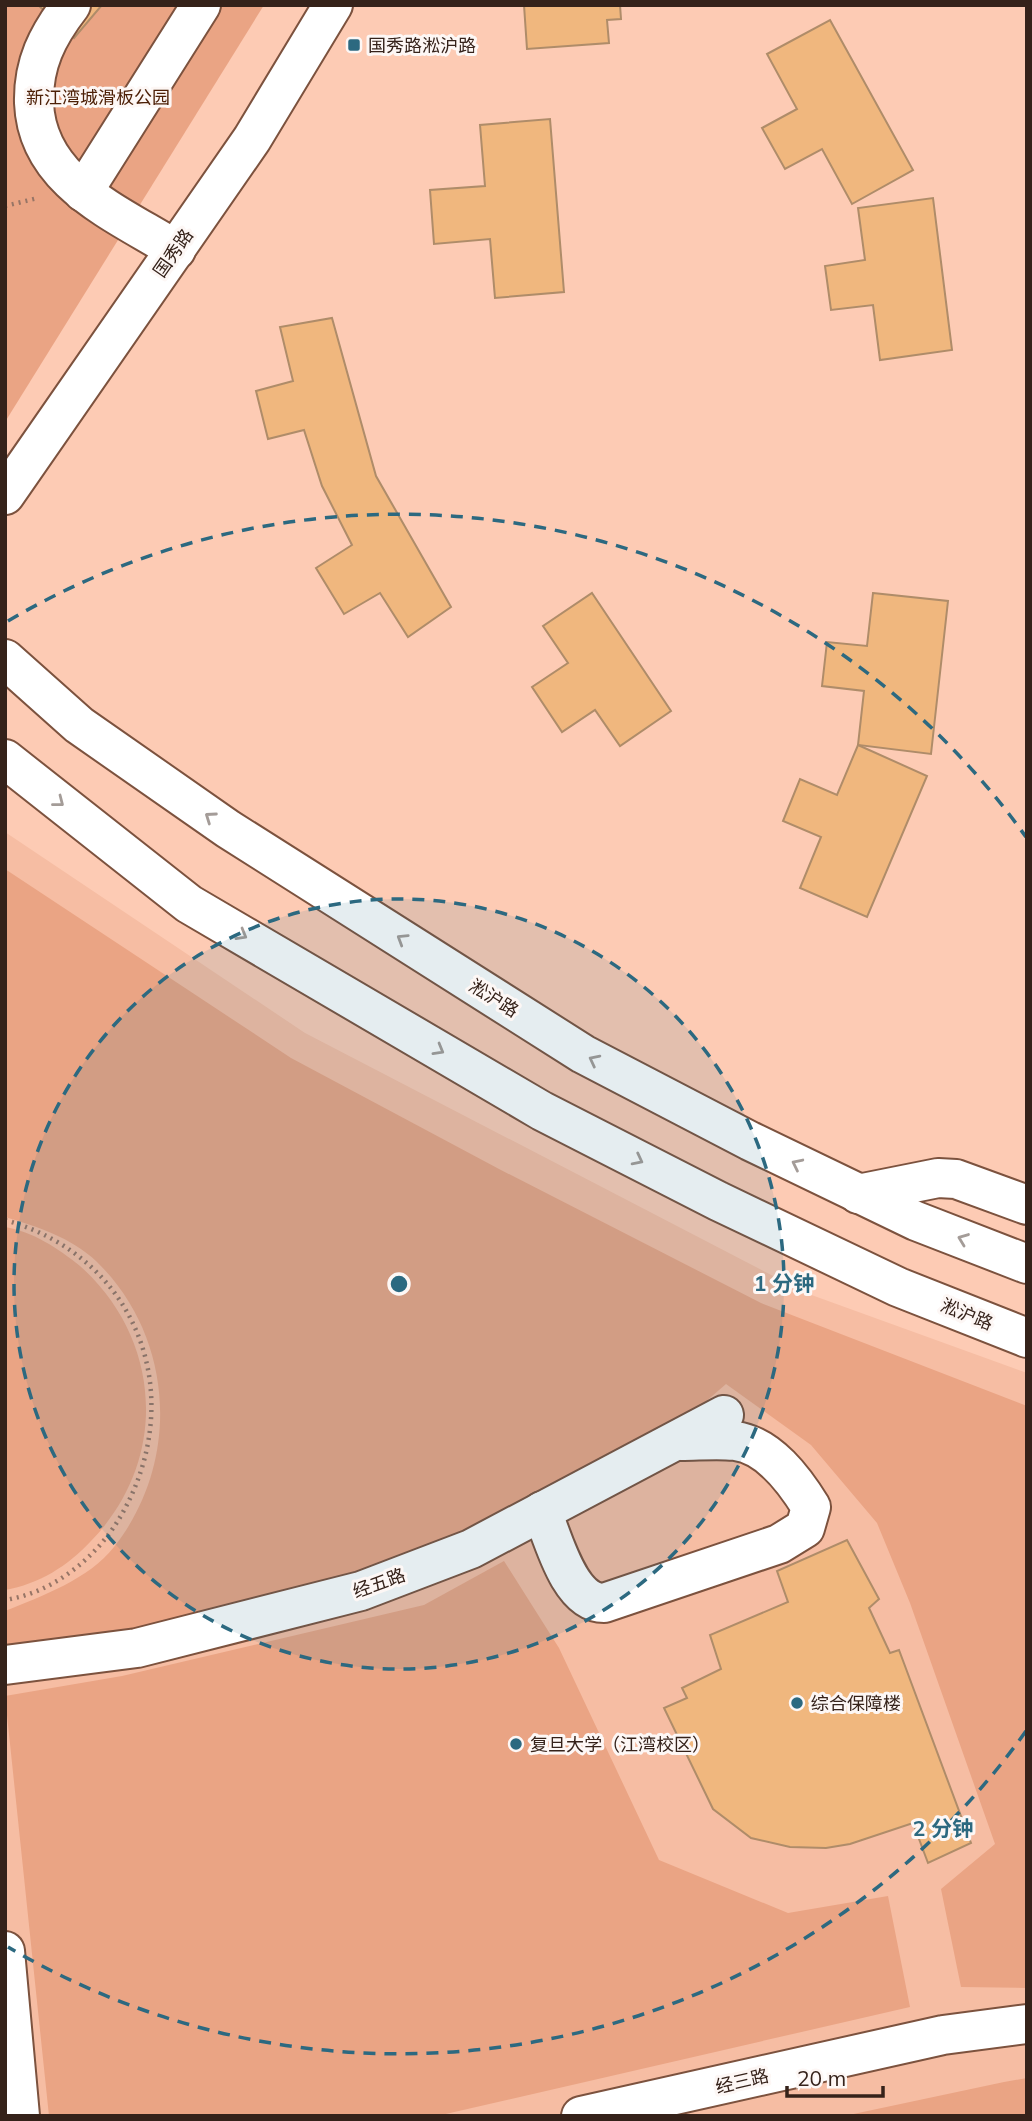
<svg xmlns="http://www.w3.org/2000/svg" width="1032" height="2121" font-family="Mulish,'Noto Sans SC',sans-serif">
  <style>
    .built { fill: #f6bda3 }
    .green { fill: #eaa484 }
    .building { fill: #f0b77e; stroke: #af8c69; stroke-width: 2 }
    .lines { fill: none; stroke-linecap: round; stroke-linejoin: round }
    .minor-casing { stroke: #7c523e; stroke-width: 42 }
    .major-casing { stroke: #7c523e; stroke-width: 42 }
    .path { stroke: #977566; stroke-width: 4.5; stroke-dasharray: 2 5; stroke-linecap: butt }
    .minor { stroke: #fff; stroke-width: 38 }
    .major { stroke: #fff; stroke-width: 38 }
    .oneway { stroke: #a49c98 }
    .ring { fill: none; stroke: #2c6980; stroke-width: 3.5; stroke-dasharray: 12 9 }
    .poi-dot { fill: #2c6980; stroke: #fdf7f5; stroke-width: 2.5 }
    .labels { text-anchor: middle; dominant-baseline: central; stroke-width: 6; stroke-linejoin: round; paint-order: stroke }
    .poi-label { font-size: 18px; fill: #35221a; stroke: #fdf7f5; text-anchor: start }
    .park-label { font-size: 18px; fill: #4d2007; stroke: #fdf7f5 }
    .street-label { font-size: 18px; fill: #35221a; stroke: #fdf7f5 }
    .centre { fill: #2c6980; stroke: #fdf7f5; stroke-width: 3.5 }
    .ring-label { font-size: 21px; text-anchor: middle; font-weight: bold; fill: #2c6980; stroke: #fdf7f5; stroke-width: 6; stroke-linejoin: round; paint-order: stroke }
  </style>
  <rect width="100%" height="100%" fill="#fdcbb4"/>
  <path class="built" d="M5 832 305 1033 806 1293 1027 1373V2116H5Z"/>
  <g class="green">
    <path d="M5 5H264L5 422Z"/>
    <path d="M5 869 291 1058 499 1169 761 1303 1027 1406V1988L961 1987 941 1889 995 1844 910 1603 877 1523 811 1445 726 1384 689 1416 513 1513 353 1582 5 1657V1611C42 1596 89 1579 114 1547 182 1461 174 1336 96 1261 72 1238 36 1226 5 1217Z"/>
    <path d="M5 1227C32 1231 59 1249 80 1266 163 1340 169 1461 91 1541 68 1566 39 1584 5 1590Z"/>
    <path d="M504 1561 559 1648 659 1860 788 1913 888 1896 910 2007 437 2116H49L5 1696 122 1676 424 1605Z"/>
    <path d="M1027 2078V2116H844L1004 2082Z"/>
  </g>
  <g class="building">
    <path d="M38 5H102L74 38Z"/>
    <path d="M524 5H620L621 19 607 20 609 43 527 49Z"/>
    <path d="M830 20 913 170 852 204 822 149 785 169 762 128 797 109 767 54Z"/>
    <path d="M550 119 564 292 495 298 490 239 434 244 430 190 485 186 480 125Z"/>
    <path d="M933 198 952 350 880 360 873 305 831 310 825 266 865 260 858 208Z"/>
    <path d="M332 318 376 476 451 607 408 637 380 593 344 614 316 568 352 545 322 486 304 430 268 439 256 391 293 381 280 327Z"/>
    <path d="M592 593 671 711 620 746 595 710 562 732 532 687 568 663 543 626Z"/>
    <path d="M873 593 948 601 931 754 858 745 864 691 822 686 827 642 867 646Z"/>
    <path d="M858 745 927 776 867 917 800 888 821 837 783 821 800 779 837 795Z"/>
    <path d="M847 1540 879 1599 869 1608 890 1653 899 1650 971 1843 928 1863 913 1823 850 1844 826 1848 790 1847 751 1838 713 1809 664 1708 687 1698 682 1688 721 1669 710 1635 788 1602 777 1571Z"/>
  </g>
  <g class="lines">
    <defs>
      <g id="minor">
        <path d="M71 5C47 36 33 64 34 103 37 182 117 213 176 250"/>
        <path d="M83 192 201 5"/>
        <path d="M5 495 252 139 333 5"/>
        <path d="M858 1194 938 1178 956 1179 1027 1205"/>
        <path d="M542 1511C553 1538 569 1603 604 1603L779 1544 805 1528 811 1507C795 1481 769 1445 735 1441 718 1439 698 1441 681 1441"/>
        <path d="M5 1665 137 1648 361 1591 471 1549 724 1415"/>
        <path d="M5 1951 20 2116"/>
        <path d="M581 2116 943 2035 1027 2024"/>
      </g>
      <g id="major">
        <path d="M5 659 79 725 228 829 583 1054 750 1141 916 1221 1027 1264"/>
        <path d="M5 759 189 904 542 1111 718 1201 898 1287 1027 1338"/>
      </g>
    </defs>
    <use href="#minor" class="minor-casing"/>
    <use href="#major" class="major-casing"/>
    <g class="path">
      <path d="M5 206 38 198"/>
      <path d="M5 1220C141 1258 190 1400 119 1519 95 1559 52 1593 5 1600"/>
    </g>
    <use href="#minor" class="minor"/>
    <use href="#major" class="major"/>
  </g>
  <defs><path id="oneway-chevron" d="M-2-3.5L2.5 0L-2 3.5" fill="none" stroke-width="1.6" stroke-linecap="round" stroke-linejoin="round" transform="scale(1.75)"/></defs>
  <g class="oneway">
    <use href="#oneway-chevron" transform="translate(59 802) rotate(38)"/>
    <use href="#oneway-chevron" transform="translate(210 817) rotate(-145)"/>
    <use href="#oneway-chevron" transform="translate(242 935) rotate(30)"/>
    <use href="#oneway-chevron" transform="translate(402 939) rotate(-148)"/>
    <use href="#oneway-chevron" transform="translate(439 1050) rotate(30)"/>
    <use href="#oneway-chevron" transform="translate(594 1060) rotate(-153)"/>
    <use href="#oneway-chevron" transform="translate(638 1160) rotate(27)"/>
    <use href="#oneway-chevron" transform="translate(797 1164) rotate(-154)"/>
    <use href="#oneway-chevron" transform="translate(963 1239) rotate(-159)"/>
  </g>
  <circle cx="399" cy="1284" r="385" fill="#2c6980" fill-opacity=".12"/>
  <g class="ring">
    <circle cx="399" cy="1284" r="385"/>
    <path d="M1026 1731A770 770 0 0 1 8 1947M8 621A770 770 0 0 1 1026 837"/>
  </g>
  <g class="poi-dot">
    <rect x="347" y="38" width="14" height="14" rx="3.5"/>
    <circle cx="797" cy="1703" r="7"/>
    <circle cx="516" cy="1744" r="7"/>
  </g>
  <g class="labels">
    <g class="poi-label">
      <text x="368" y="45">国秀路淞沪路</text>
      <text x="811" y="1703">综合保障楼</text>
      <text x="530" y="1744">复旦大学（江湾校区）</text>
    </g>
    <g class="park-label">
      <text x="98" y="97">新江湾城滑板公园</text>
    </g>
    <g class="street-label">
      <text transform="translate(173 253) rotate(-55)">国秀路</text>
      <text transform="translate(494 998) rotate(32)">淞沪路</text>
      <text transform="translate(967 1314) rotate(22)">淞沪路</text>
      <text transform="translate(379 1583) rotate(-20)">经五路</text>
      <text transform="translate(742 2081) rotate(-13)">经三路</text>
    </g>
  </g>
  <circle cx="399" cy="1284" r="10" class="centre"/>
  <g class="ring-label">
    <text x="784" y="1291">1 分钟</text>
    <text x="943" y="1836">2 分钟</text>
  </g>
  <rect width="1032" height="2121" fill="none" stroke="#35221a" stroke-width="14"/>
  <path d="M787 2086v10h96v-10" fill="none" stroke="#35221a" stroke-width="3.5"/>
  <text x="797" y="2086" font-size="21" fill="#35221a" stroke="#fdf7f5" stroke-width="5" paint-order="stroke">20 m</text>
</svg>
